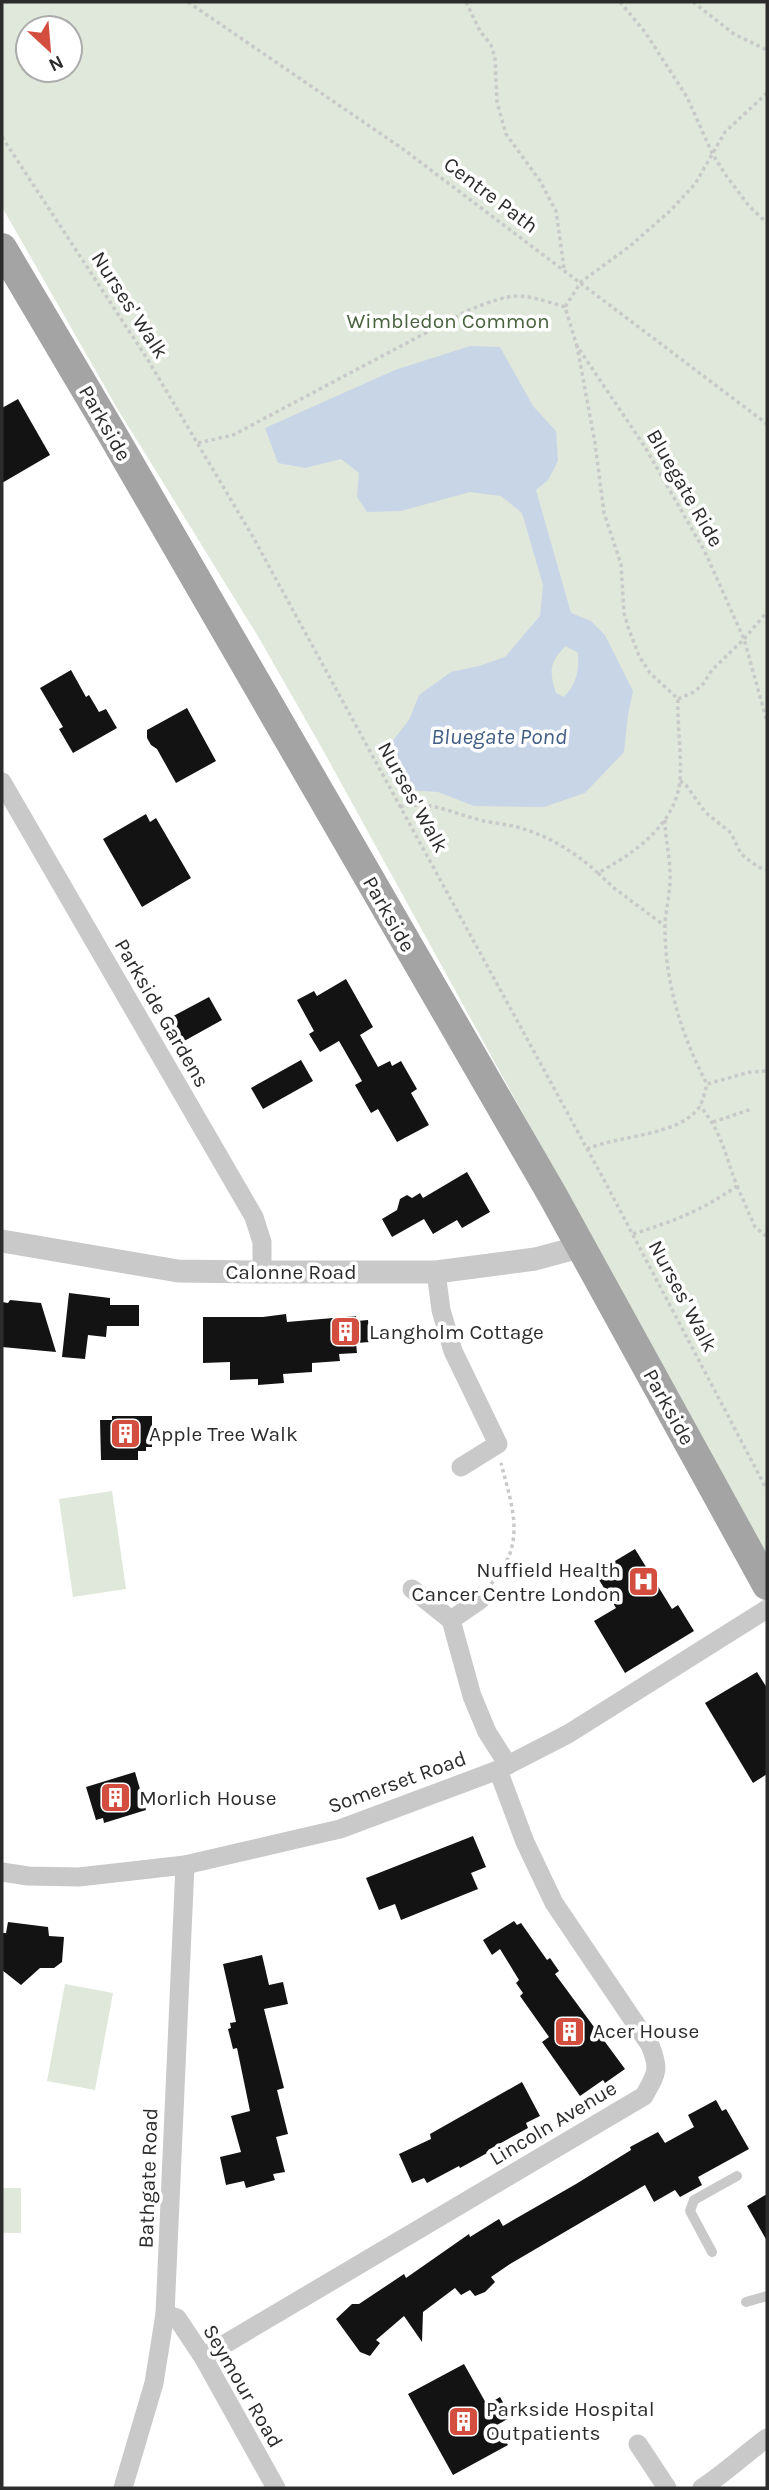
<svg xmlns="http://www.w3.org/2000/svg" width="769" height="2490" font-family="Karla,sans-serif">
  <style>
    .green { fill: #dfe8da; fill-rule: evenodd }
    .water { fill: #c8d5e7; fill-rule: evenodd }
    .building { fill: #131313 }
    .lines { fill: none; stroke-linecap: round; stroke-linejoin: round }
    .path { stroke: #c9c9c9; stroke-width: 3.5; stroke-dasharray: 3.5 3.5; stroke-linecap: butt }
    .service { stroke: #c9c9c9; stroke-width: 10 }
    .minor { stroke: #c9c9c9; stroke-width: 19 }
    .tertiary { stroke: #c9c9c9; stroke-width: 23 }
    .primary { stroke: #a4a4a4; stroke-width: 30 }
    .labels { text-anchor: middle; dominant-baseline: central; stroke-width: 7; stroke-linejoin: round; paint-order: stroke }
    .street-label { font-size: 21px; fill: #2c2c2c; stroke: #fff }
    .park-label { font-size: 21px; fill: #49633e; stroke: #fff }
    .poi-label { font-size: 21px; fill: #2c2c2c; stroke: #fff; text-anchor: start }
    .water-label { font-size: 23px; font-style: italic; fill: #435f85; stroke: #fff }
  </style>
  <rect width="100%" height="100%" fill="#fff"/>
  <g class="green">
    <path d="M2 2H767V1557L319 743 259 638 117 408 2 207ZM28 28H70V70H28Z"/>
    <path d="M112 1491 126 1589 73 1597 59 1499Z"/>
    <path d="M65 1984 113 1993 95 2090 47 2081Z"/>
    <rect x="2" y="2188" width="19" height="45"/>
  </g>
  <path class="water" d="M470 346 500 347 533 406 556 431 558 461 548 480 536 490 571 613 591 621 605 635 633 691 628 715 624 752 585 793 544 807 474 806 438 792 407 790 387 774V748L409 720 419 695 451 672 479 666 505 657 540 616 543 585 522 513 501 496 470 492 401 511 367 512 357 497 359 473 341 459 305 468 278 463 265 428 395 370ZM566 646 578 653C579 671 577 683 564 697L556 693C549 671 549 662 566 646Z"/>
  <g class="building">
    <path d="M18 399 50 455 2 483V408Z"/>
    <path d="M71 670 86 697 89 695 99 712 106 709 117 728 73 753 59 729 63 727 40 688Z"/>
    <path d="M187 708 216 761 176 783 157 749 151 745 147 738V730Z"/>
    <path d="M146 814 150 822 156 818 191 878 142 907 103 839Z"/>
    <path d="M346 979 373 1027 360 1035 378 1067 390 1061 392 1066 401 1061 417 1089 411 1093 429 1125 397 1142 378 1109 371 1113 355 1085 362 1081 339 1041 320 1052 309 1034 314 1031 297 1000 314 991 317 996Z"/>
    <path d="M209 997 222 1020 177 1045 164 1021Z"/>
    <path d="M301 1060 313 1081 263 1109 251 1088Z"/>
    <path d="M467 1172 490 1212 462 1228 457 1220 433 1234 424 1219 392 1237 382 1219 397 1210 400 1199 407 1195 412 1198 420 1193 423 1198Z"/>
    <path d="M69 1293 110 1298V1305H139V1326H107L106 1337 88 1335 85 1359 62 1357Z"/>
    <path d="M10 1300 41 1303 56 1352 2 1347V1302L8 1303Z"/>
    <path d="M286 1314 287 1322 356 1316 357 1321 368 1320 370 1342 356 1343 357 1353 339 1354 340 1361 312 1363V1372L283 1374 284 1383 258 1385V1379L230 1380V1362L203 1363V1317H263Z"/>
    <path d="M112 1416H152V1447H146V1451H138V1460H101L100 1420H112Z"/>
    <path d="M635 1549 672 1609 678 1605 694 1631 625 1673 594 1621 616 1608 595 1573Z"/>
    <path d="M757 1672 767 1688V1774L753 1783 705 1703Z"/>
    <path d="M135 1772 146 1810 104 1823 103 1818 96 1820 86 1787Z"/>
    <path d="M473 1836 486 1867 471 1873 478 1889 401 1920 395 1904 379 1910 366 1878Z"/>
    <path d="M514 1921 517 1925 521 1923 547 1960 550 1958 559 1971 555 1974 625 2069 605 2083 603 2080 580 2096 542 2042 549 2037 520 1996 523 1993 516 1983 519 1980 500 1949 492 1955 483 1940Z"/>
    <path d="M8 1922 48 1927 49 1936 64 1937 62 1962 54 1968H40L21 1985 2 1970V1933H6Z"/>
    <path d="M262 1955 269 1985 283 1982 288 2004 264 2009 284 2088 277 2090 288 2134 276 2137 285 2172 273 2174 275 2180 246 2188 244 2181 226 2185 220 2157 241 2152 231 2116 250 2111 237 2048 233 2049 228 2029 231 2028 230 2023 236 2022 223 1964Z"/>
    <path d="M522 2082 540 2116 526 2123 528 2128 488 2150 489 2152 460 2168 459 2166 427 2183 424 2178 412 2183 399 2154 431 2139 430 2134Z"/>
    <path d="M716 2100 722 2111 726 2109 749 2149 698 2177 702 2185 680 2197 675 2190 654 2202 645 2185 510 2264 491 2277 495 2282 485 2292 475 2296 470 2290 461 2295 455 2288 423 2312 422 2342 404 2316 376 2340 380 2343 370 2356 360 2352 336 2319 352 2304H359L404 2274 406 2278 469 2234 470 2237 499 2219 503 2226 576 2184 631 2150 630 2147 658 2132 665 2143 694 2127 688 2115Z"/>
    <path d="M767 2194V2241L747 2206Z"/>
    <path d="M464 2364 487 2405 500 2397 511 2417 497 2425 508 2445 453 2475 408 2394Z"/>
  </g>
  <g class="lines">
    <g class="path">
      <path d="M188 2 403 149 767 424"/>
      <path d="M466 2 480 31 491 45 495 58 497 102 506 134 540 181 556 211 564 268"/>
      <path d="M620 2 645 32 687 97 712 153 725 174 749 206 767 223"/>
      <path d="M693 2 734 34 767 50"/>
      <path d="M767 93 725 132 695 184 670 211 630 246 581 282 565 307 577 346 645 447 705 552 744 639 767 722"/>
      <path d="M2 137 148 360 253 537 603 1178 767 1490"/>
      <path d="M198 443 233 435 469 310C515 292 517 292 565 307"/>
      <path d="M678 699 694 692 703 684 712 670 744 639 767 612"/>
      <path d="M680 781 686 785 705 812 731 833 741 854 758 867 767 870"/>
      <path d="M400 807C429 800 452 813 480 820 492 823 505 824 517 827 547 835 575 852 598 873 634 853 676 825 680 780 682 753 677 726 678 699L650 673 639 656 628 627 624 613 621 564 604 513 595 443 577 346"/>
      <path d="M665 820C665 838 670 856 670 874 671 892 665 910 665 928 665 983 682 1037 707 1084"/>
      <path d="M598 873 614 888 665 926"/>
      <path d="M713 1122 752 1109"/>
      <path d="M587 1149C619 1135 681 1136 700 1106 703 1100 705 1091 707 1084L750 1072 767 1071"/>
      <path d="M737 1186 755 1227 767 1237"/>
      <path d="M633 1234C674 1221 701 1211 737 1186 725 1155 722 1132 700 1106"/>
      <path d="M491 1584C527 1544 513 1510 501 1463"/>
    </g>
    <g class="service">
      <path d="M712 2252 690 2211 694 2200 737 2176"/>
      <path d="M746 2302 767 2296"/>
    </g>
    <g class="minor">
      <path d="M2 782 254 1217 262 1242V1272"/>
      <path d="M436 1272 441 1310 453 1351 498 1444 461 1467"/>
      <path d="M412 1589 451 1620"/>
      <path d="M480 1600 451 1620 472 1696 487 1732 508 1765"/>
      <path d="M2 1872 28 1876 79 1877 185 1865 340 1829 498 1770 568 1734 767 1609"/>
      <path d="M165 2314 177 2318 203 2357 276 2488"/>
      <path d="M203 2357 644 2096C657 2073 660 2070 650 2045L554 1903 525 1842 498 1770"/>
      <path d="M638 2444 667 2488"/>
      <path d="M123 2488 154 2383 165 2314 185 1865"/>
      <path d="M702 2488C725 2473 745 2454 767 2438"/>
    </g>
    <path class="tertiary" d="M2 1241 178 1271 262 1272H436L535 1259 580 1247"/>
    <path class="primary" d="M2 248 111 432 553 1196 767 1585"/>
  </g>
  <defs>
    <symbol id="building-square" viewBox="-11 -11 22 22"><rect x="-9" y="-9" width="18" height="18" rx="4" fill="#d34e3e" stroke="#fff"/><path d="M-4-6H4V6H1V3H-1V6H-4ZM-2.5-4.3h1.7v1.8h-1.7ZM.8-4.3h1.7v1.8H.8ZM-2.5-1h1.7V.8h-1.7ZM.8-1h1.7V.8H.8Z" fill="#fff"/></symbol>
    <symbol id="hospital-square" viewBox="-11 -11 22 22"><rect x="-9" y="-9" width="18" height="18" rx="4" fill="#d34e3e" stroke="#fff"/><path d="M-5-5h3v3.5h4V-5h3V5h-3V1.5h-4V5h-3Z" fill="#fff"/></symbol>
  </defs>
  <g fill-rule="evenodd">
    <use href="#building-square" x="328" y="1314" width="35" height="35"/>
    <use href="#building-square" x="108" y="1416" width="35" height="35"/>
    <use href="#hospital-square" x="626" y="1564" width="35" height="35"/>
    <use href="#building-square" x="98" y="1780" width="35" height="35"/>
    <use href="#building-square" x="552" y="2014" width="35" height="35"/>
    <use href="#building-square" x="446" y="2404" width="35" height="35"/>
  </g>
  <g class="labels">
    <g class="street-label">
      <text transform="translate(491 195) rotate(37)">Centre Path</text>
      <text transform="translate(130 305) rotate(57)">Nurses' Walk</text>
      <text transform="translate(105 423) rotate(60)">Parkside</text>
      <text transform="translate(685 488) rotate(60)">Bluegate Ride</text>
      <text transform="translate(413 797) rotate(61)">Nurses' Walk</text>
      <text transform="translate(389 914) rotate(60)">Parkside</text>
      <text transform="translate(162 1013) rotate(60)">Parkside Gardens</text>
      <text x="291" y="1272">Calonne Road</text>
      <text transform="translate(683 1296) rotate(62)">Nurses' Walk</text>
      <text transform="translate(669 1407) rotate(61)">Parkside</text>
      <text transform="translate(397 1782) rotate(-20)">Somerset Road</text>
      <text transform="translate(553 2123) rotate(-31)">Lincoln Avenue</text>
      <text transform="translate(148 2178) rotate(-88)">Bathgate Road</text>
      <text transform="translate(243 2386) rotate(60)">Seymour Road</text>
    </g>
    <g class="park-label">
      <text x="448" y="321">Wimbledon Common</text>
    </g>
    <g class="poi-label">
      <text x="369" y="1332">Langholm Cottage</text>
      <text x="149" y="1434">Apple Tree Walk</text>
      <text x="621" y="1570" text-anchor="end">Nuffield Health<tspan x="621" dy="24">Cancer Centre London</tspan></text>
      <text x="139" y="1798">Morlich House</text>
      <text x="593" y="2031">Acer House</text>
      <text x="486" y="2409">Parkside Hospital<tspan x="486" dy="24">Outpatients</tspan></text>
    </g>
    <g class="water-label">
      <text x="499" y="736">Bluegate Pond</text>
    </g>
  </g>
  <rect width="769" height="2490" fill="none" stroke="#2c2c2c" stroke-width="7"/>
  <g transform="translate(49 49) rotate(154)"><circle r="33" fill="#ffffff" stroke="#ababab" stroke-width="2"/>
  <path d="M0-5L12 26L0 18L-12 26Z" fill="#d34e3e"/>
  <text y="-10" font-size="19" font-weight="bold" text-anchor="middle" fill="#2c2c2c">N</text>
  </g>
</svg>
